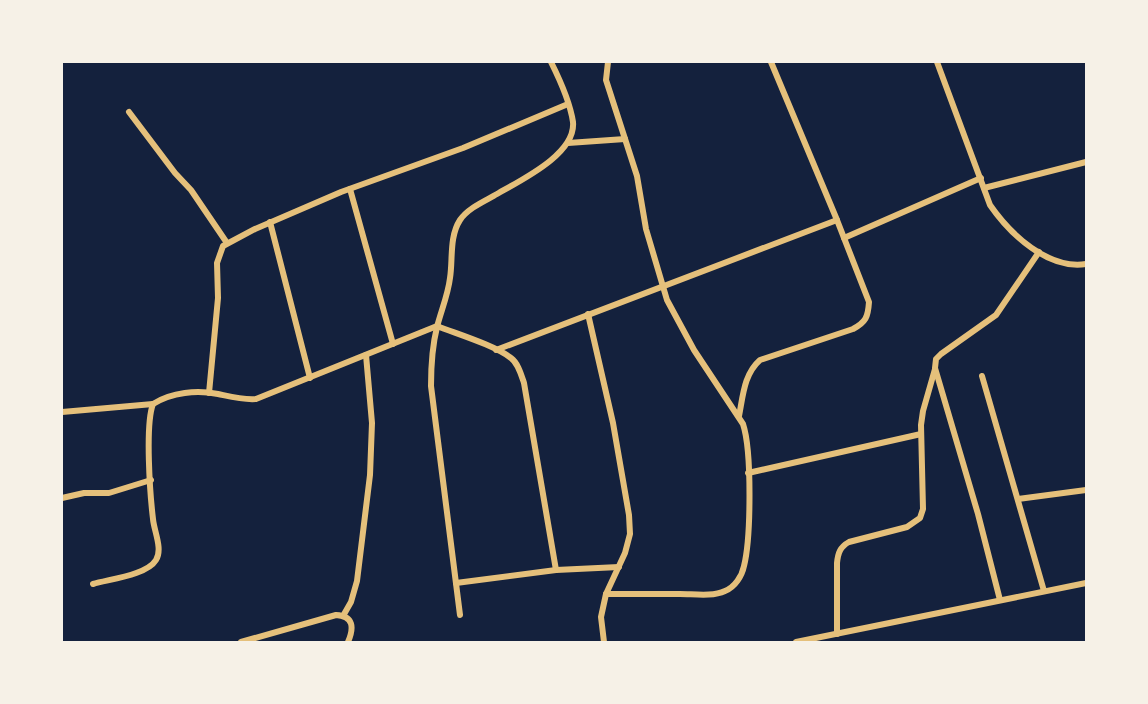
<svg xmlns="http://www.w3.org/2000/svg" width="1148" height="704" font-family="'PT Sans Narrow',sans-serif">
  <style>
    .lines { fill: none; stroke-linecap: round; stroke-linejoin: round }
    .minor { stroke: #e5c07b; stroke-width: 6 }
  </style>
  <rect width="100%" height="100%" fill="#14213d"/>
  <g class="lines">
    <g class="minor">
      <path d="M937 62 990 205C1010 234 1048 270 1086 264"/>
      <path d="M129 112 175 173 191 190 227 243"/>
      <path d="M568 143 625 139"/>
      <path d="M984 188 1086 162"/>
      <path d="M350 189 393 344"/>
      <path d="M270 222 310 378"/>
      <path d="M844 238 981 178"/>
      <path d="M588 314 613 423 629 515 630 534 625 553 606 594 601 617 604 642"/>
      <path d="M496 350 837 220"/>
      <path d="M982 376 1044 591"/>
      <path d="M209 393 218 298 217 263 223 246 255 229 341 192 463 148 568 104"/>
      <path d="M62 412 153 404"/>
      <path d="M739 416C743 396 744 374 760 360L853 329C866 322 868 317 869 302L837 220 771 62"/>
      <path d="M748 473 921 434"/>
      <path d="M62 498 84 493H109L151 480"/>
      <path d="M1018 499 1086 490"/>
      <path d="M456 583 556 570 619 567"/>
      <path d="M93 584C110 579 147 575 156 560 163 549 154 531 153 519 150 494 145 425 153 404 172 392 197 390 218 394 232 397 243 400 256 399L437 326C457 334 494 345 511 358 518 363 521 374 524 383L556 570"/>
      <path d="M606 594C631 594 655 594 680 594 694 594 712 597 725 591 735 587 742 576 744 566 751 538 752 451 743 424L694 350 667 300 646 229 637 176 606 80 608 62"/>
      <path d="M1000 600 978 514 935 368 936 359 941 354 996 315 1039 252"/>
      <path d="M460 615 431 386C431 366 432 347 437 327 441 311 448 295 450 278 453 260 449 237 460 220 468 208 485 201 497 194 521 180 576 154 573 122 570 102 560 80 551 62"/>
      <path d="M343 616 351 602 357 581 370 475 372 423 366 355"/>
      <path d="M837 634V563C838 553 840 547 849 542L907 527 920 518 923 509 921 425 923 411 935 369"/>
      <path d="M241 642 336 615C354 616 354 628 348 642"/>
      <path d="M796 642 1086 583"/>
    </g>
  </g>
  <rect width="1148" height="704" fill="none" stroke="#f6f1e7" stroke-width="126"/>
</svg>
